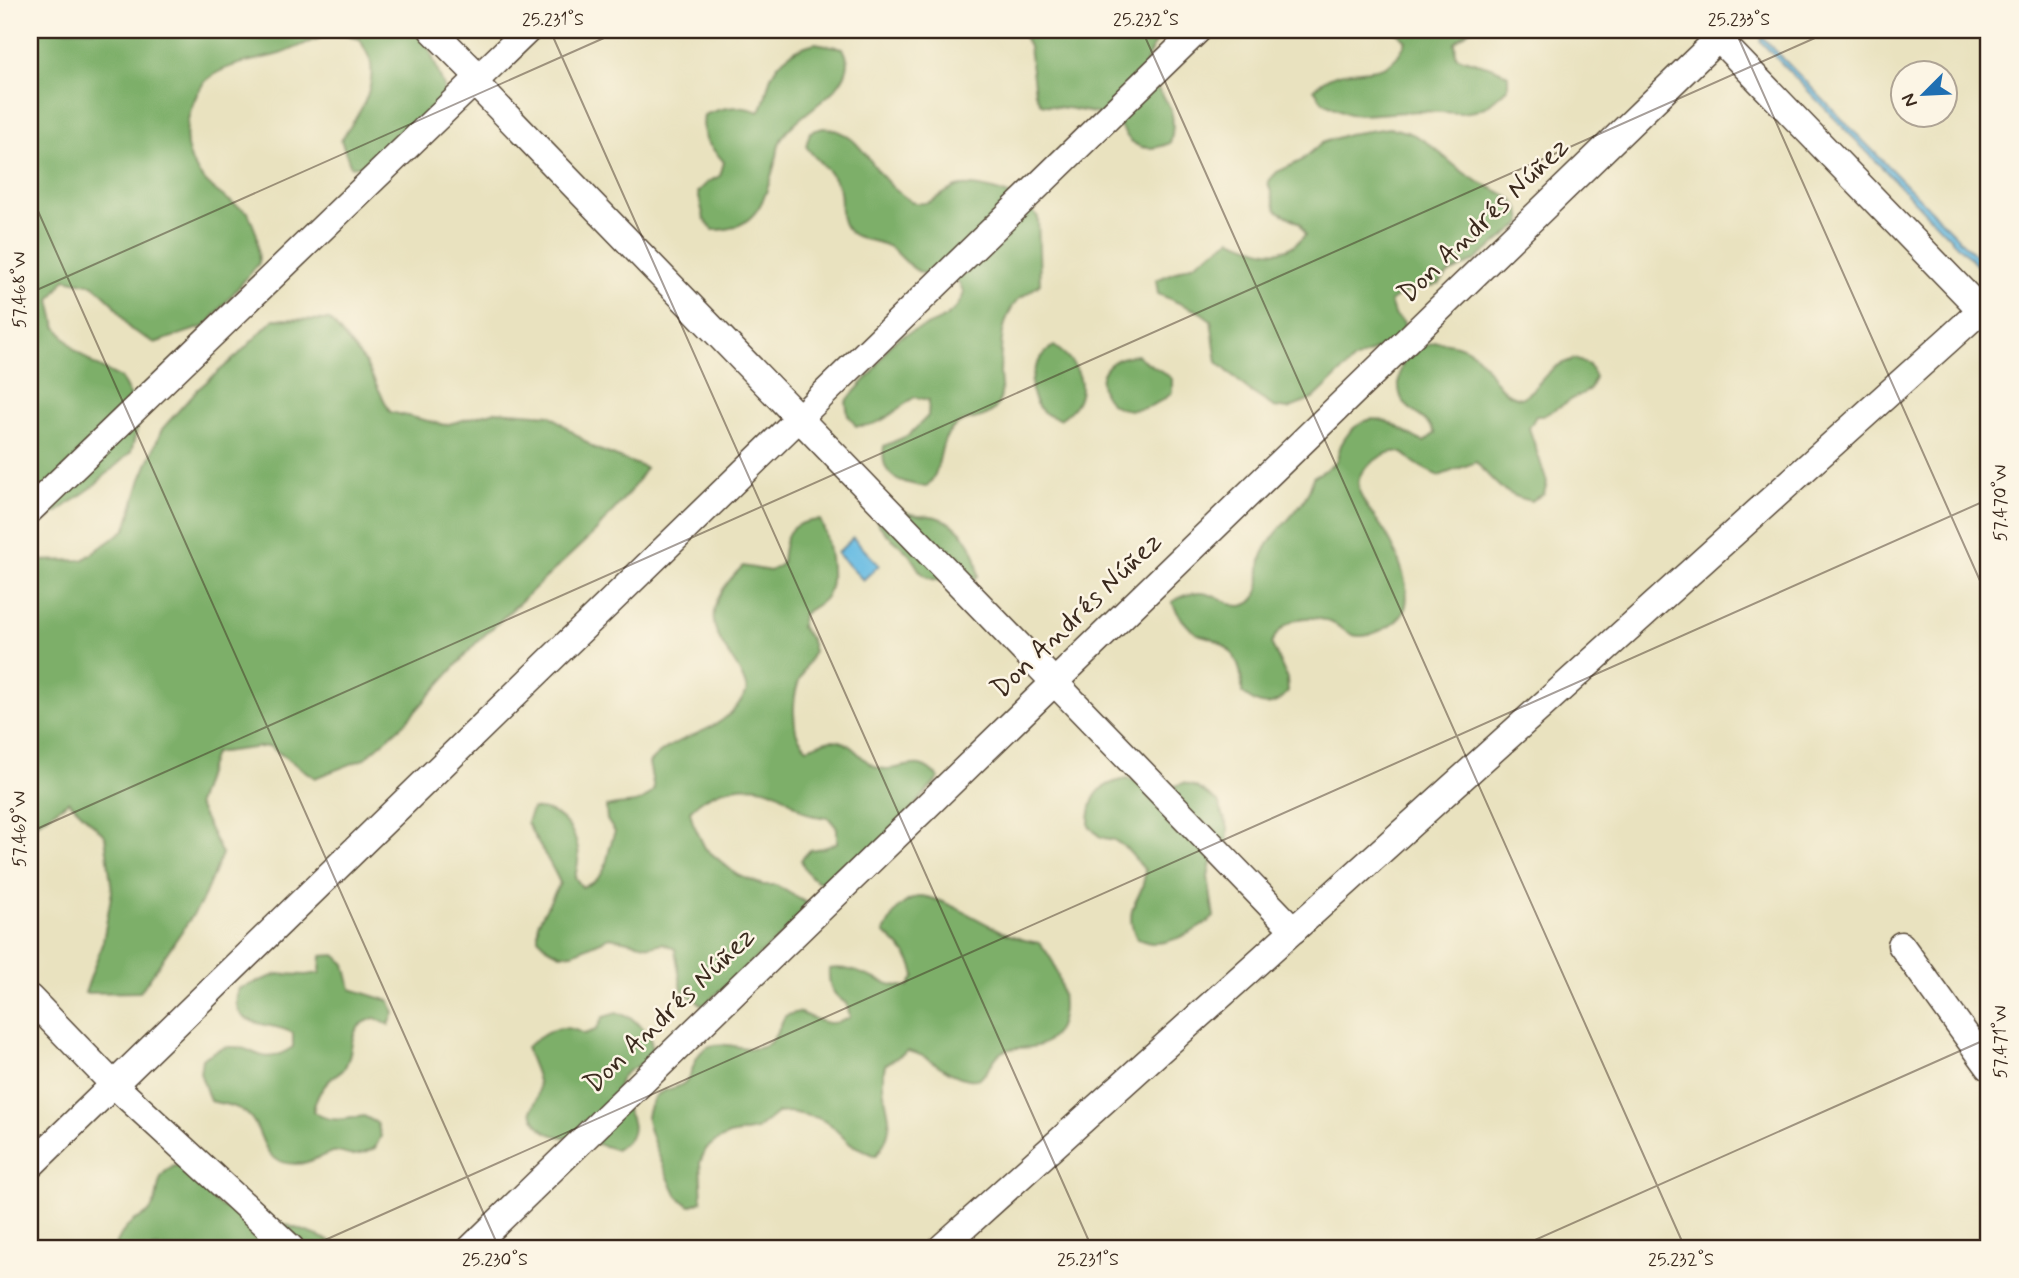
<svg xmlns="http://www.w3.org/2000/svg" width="2019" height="1278" font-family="Mynerve,sans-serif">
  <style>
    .forest { fill: #7daf69; stroke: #5c6c44; stroke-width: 2 }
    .water { fill: #66bbe3; stroke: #507280; stroke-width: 2 }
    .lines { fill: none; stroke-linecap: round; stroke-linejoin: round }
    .minor-casing { stroke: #554636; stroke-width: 29 }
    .minor { stroke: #fff; stroke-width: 26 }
    .ticks { fill: none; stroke: #3b2a1e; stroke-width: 2; stroke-opacity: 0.45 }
    .labels { text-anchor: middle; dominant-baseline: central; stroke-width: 5; stroke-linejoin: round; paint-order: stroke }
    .street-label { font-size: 28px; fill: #3b2a1e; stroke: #fcf5e5 }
    .neatline { fill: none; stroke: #3b2a1e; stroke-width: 2.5 }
    .ticks-label { font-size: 18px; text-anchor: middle; fill: #3b2a1e }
  </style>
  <rect width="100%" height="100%" fill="#fcf5e5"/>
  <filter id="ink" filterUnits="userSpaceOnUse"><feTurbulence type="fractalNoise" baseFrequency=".0143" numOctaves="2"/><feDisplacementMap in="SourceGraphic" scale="14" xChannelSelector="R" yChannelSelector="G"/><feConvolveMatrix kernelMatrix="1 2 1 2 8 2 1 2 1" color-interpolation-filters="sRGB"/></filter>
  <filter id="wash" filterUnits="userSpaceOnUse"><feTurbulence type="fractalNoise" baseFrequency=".00686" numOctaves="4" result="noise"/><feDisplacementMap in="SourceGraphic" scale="28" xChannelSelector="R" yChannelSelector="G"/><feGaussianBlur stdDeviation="1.57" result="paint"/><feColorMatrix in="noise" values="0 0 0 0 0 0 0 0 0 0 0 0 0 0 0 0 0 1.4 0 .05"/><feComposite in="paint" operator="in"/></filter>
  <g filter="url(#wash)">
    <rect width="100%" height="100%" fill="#e9e2bf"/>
    <g class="forest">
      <path d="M30 30H422L444 87 445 115 379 163 351 167 341 140C357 117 375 93 371 64 370 56 363 47 360 39 352 38 341 33 333 34 326 34 294 49 283 53 258 61 229 62 208 79 200 85 193 102 190 112 175 163 207 189 248 212L257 235 259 263 206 326 155 343 130 329 114 304 94 285 65 279 50 300 56 326 74 349 95 365 121 378 133 401 138 425 131 452 91 488 30 531Z"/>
      <path d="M1021 30H1158C1157 47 1146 52 1145 72 1164 99 1180 107 1170 143 1156 149 1140 151 1129 139 1123 132 1120 123 1111 118 1095 111 1060 108 1041 104L1035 93 1029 47Z"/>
      <path d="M1394 30H1470L1455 42 1456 56C1473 64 1491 64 1508 75V88L1487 106 1475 111 1461 113 1419 111 1363 115 1349 114 1335 108 1322 101 1314 89C1347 54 1386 91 1406 41Z"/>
      <path d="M815 43 843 48C845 53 848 58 848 63 846 95 795 113 781 140 778 145 778 151 777 156 766 193 761 231 713 230L704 219 698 192 708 182 720 176 724 162C710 145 700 140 704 115 724 107 738 104 759 112 765 103 765 97 768 86 774 61 792 49 815 43Z"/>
      <path d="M823 128C862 130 870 171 898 192 903 196 910 202 916 203 931 206 943 192 956 187 972 182 1009 193 1023 202 1029 206 1034 213 1038 217L1040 284C1033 290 1025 294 1018 300 1000 318 1001 349 1000 373 1000 384 1004 393 998 404 988 423 965 415 952 429 936 445 944 470 926 487 900 482 879 478 884 446L909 435 928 416 929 400 915 397C893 410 884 427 856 426L848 415 846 402C854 391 863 383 872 373 882 361 885 347 898 338 923 324 953 324 964 293 952 265 941 281 920 272 909 268 901 255 891 248 879 240 863 242 851 233 835 221 844 200 839 188 835 174 815 160 806 146L810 132Z"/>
      <path d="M1389 128C1430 133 1440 159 1472 178 1484 186 1500 190 1511 199 1520 205 1521 214 1522 223L1474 261 1448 274 1439 284 1402 294 1390 302 1394 314 1404 323V336L1354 360 1313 399 1288 409 1274 407 1251 392 1217 362 1211 320 1200 312 1158 294 1156 280 1194 264 1231 239C1260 249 1281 263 1305 235L1300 223 1276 210 1268 182 1277 172 1301 161 1322 143 1348 134Z"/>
      <path d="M274 319 330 320 365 362 390 412 445 425 496 411 550 415 594 448 646 468 632 489 596 531 476 643 405 723 364 759 315 778 269 746 214 753 197 804 222 854 201 903 140 992 85 993 103 941 112 891 105 836 69 801 30 828V561L83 560 126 529 141 479 162 429 197 390 238 355Z"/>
      <path d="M1435 342C1498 343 1481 391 1521 398 1546 384 1541 368 1575 359L1589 365 1595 377 1590 389 1543 416H1536L1529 428 1547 482 1544 494 1531 501C1503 495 1495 483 1476 462L1439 476C1430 472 1422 468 1415 463 1411 461 1407 455 1402 453 1394 450 1384 454 1377 459 1371 463 1361 471 1359 478 1355 496 1372 513 1381 526 1394 544 1414 590 1404 611 1400 620 1392 625 1384 629 1375 633 1364 638 1353 635 1345 632 1338 625 1330 622 1304 612 1284 620 1271 643L1287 678 1288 692C1272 710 1260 708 1242 693 1243 669 1236 648 1211 638 1206 636 1200 636 1196 633 1185 625 1177 613 1172 602 1212 576 1227 615 1248 604 1267 594 1255 570 1263 554 1275 526 1307 510 1313 477 1320 473 1331 468 1336 461 1338 457 1339 450 1341 445 1350 428 1365 414 1385 421 1400 426 1410 437 1424 442L1435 433C1428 420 1418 416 1407 406 1394 394 1398 366 1409 354 1415 348 1426 345 1435 342Z"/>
      <path d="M1054 346C1083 366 1094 397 1060 419 1021 412 1025 364 1054 346Z"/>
      <path d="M1137 355C1148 365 1161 369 1172 379V393C1106 445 1070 360 1137 355Z"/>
      <path d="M884 499C892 503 900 510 908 513 917 517 927 514 936 517 963 525 978 550 978 576L968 585C955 581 941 582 929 578 919 574 917 565 911 557 899 541 884 537 874 516Z"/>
      <path d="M820 520C828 535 837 582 826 597 821 604 810 609 803 614L801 627 810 638 814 651C802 674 793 687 794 713 795 729 795 736 807 748 815 746 826 739 833 740 853 740 861 763 879 768 905 774 915 751 939 778L845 885C822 883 810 885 801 860L810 850 823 848 837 843V828L828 817C803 818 800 806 781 795 752 778 711 788 690 811L693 823 705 848 737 875 763 885H776L813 907 703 1006 682 990 675 949 663 943 650 946 610 937 573 953 560 954 548 948 538 938V923L560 883C551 862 537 844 527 822L532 809C555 807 574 825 578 849 580 858 577 868 575 877L582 887C612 878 604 856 615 832L607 820 606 807C627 801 640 809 654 789L649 763C681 728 721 740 747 691 740 656 699 635 719 596 726 584 733 575 743 566L770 571 782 564C784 534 788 522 820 520Z"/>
      <path d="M1127 779 1165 789 1184 783 1196 787 1218 802 1228 828V841L1211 863 1208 877 1214 917C1200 929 1172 944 1153 943 1147 943 1142 940 1137 939 1120 905 1145 901 1145 870L1126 848 1114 840 1100 837 1089 826C1089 797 1098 784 1127 779Z"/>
      <path d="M922 896C965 904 996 938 1040 943 1045 950 1051 957 1054 965 1065 991 1071 1033 1040 1045 1028 1050 1009 1045 999 1054 989 1063 987 1082 969 1079 945 1076 930 1054 907 1051L885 1065C875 1105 906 1116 876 1156L850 1144 830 1124 818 1118 791 1112 777 1113 756 1130 729 1135 716 1141 706 1149 700 1162 702 1201 690 1206C686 1203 681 1200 678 1196 671 1187 646 1127 647 1117 648 1109 651 1103 655 1097 662 1088 676 1090 684 1083 695 1074 692 1056 706 1048 726 1036 756 1061 773 1039 778 1033 781 1023 785 1016L798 1012C819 1019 828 1030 850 1017L847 1004C832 994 828 987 829 969 858 964 879 987 908 987L915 976C911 954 899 947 884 932 893 913 901 900 922 896Z"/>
      <path d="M335 955 345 964 351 989 390 1001 394 1013 389 1025 375 1018C344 1027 357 1046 345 1067 342 1073 337 1074 332 1078 321 1088 315 1098 313 1112 331 1123 343 1120 364 1116L377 1123 381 1136 375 1148C367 1152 359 1156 349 1155 343 1154 339 1151 333 1152 321 1155 310 1164 296 1164 257 1164 267 1130 246 1113 236 1105 222 1104 210 1101L200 1073 202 1059C210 1054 219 1048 228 1047 258 1045 258 1070 293 1047V1033C268 1020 228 1030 238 989L278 974 306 975 320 973 321 956Z"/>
      <path d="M617 1013 630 1017 650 1034 652 1048 648 1061C627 1071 617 1073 616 1098 635 1115 642 1137 615 1149 605 1147 596 1143 587 1141 560 1135 542 1141 531 1111 547 1083 534 1074 526 1047 546 1033 559 1020 584 1034L596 1030 603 1017Z"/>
      <path d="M186 1162C207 1186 206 1210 243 1211 264 1218 328 1236 341 1248H115C118 1237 125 1228 134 1221 139 1218 145 1216 149 1212 167 1191 145 1173 186 1162Z"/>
    </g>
    <g class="water">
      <path d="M1762 37 1989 270V273L1986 275 1760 41Z"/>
      <path d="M853 538 879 565 863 580 837 553Z"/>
    </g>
  </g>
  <g filter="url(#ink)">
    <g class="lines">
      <defs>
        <g id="minor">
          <path d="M432 30 479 77"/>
          <path d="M1710 30 1981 310"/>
          <path d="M474 82 1294 930"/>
          <path d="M30 510 528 30"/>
          <path d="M1901 945 1989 1067"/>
          <path d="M30 998 113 1084 291 1248"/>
          <path d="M30 1166 1198 30"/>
          <path d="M471 1248 1727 30"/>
          <path d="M941 1248 1989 303"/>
        </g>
      </defs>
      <use href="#minor" class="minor-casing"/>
      <use href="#minor" class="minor"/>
    </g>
  </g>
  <path class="ticks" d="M550 30 1092 1248M1142 30 1685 1248M1735 30 1989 601M30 193 499 1248M30 293 622 30M30 832 1833 30M307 1248 1989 499M1517 1248 1989 1038"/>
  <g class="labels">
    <g class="street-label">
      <text transform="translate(1484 221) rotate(-44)">Don Andrés Núñez</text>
      <text transform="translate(1077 616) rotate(-44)">Don Andrés Núñez</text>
      <text transform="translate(670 1011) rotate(-44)">Don Andrés Núñez</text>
    </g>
  </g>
  <rect width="2019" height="1278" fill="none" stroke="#fcf5e5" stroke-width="77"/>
  <g transform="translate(1924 94) rotate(246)"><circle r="33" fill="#fcf5e5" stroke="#afa495" stroke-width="2"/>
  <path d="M0-5L12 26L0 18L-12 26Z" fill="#1f6fb2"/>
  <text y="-10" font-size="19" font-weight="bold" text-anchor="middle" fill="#3b2a1e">N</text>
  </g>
  <rect x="38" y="38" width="1942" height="1202" class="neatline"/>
  <g class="ticks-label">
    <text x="553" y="25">25.231°S</text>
    <text x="1146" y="25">25.232°S</text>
    <text x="1739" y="25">25.233°S</text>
    <text transform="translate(19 290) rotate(-90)" y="6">57.468°W</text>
    <text transform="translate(2000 503) rotate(-90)" y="6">57.470°W</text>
    <text transform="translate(19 829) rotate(-90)" y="6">57.469°W</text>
    <text transform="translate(2000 1042) rotate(-90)" y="6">57.471°W</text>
    <text x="495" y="1265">25.230°S</text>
    <text x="1088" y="1265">25.231°S</text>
    <text x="1681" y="1265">25.232°S</text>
  </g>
</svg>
